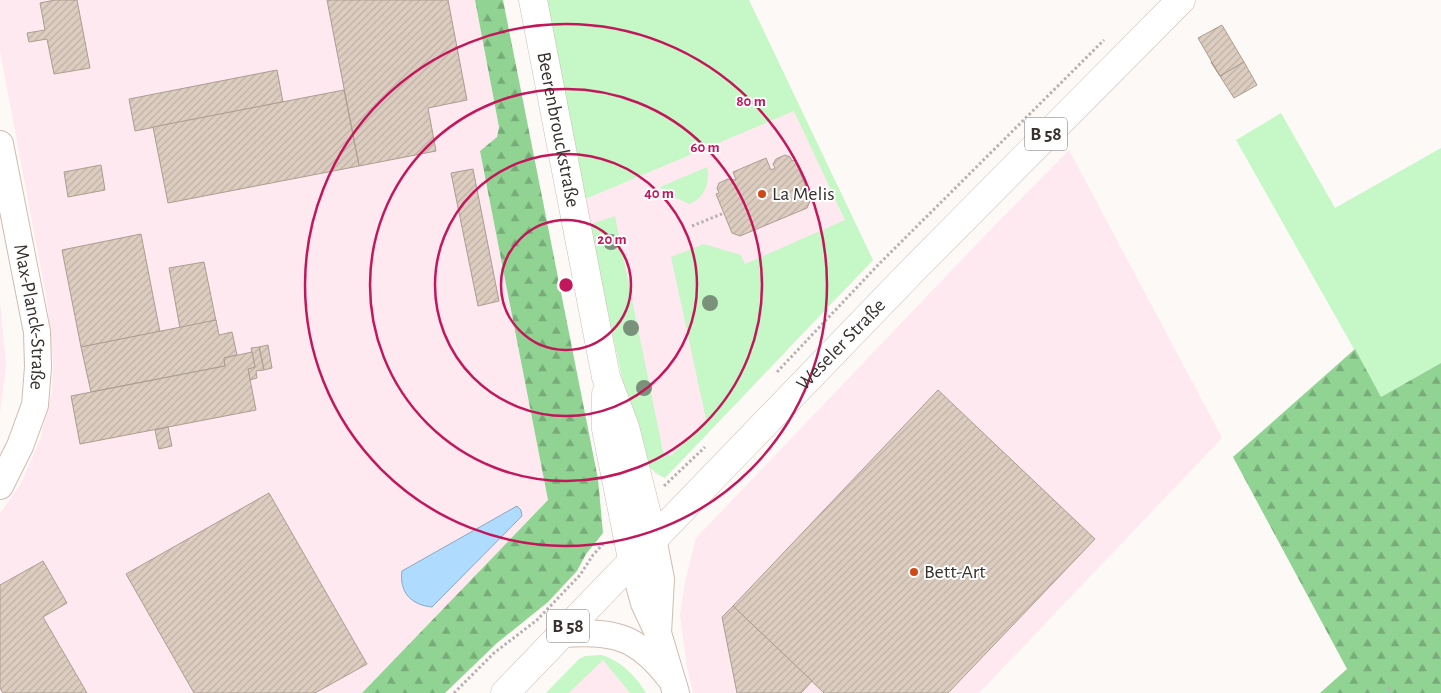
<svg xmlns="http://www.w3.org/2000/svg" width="1441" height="693" font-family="'Alegreya Sans',sans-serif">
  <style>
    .commercial { fill: #fee9f0 }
    .green { fill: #c6f7c6 }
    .forest { fill: url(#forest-firs) }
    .water { fill: #aedbfe; stroke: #8ba8bf }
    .building { fill: url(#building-hatch); stroke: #ab9d91 }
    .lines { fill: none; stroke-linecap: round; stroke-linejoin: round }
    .street-casing { stroke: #cebcb2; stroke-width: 28 }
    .secondary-casing { stroke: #cebcb2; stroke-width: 29 }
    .primary-casing { stroke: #cebcb2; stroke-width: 29 }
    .path { stroke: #b7b2b0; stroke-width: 3; stroke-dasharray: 2.5 2.5; stroke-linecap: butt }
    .street { stroke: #fff; stroke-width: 26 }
    .secondary { stroke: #fff; stroke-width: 28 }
    .primary { stroke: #fff; stroke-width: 28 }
    .tree { fill: #7a927a }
    .ring { fill: none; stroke: #c2185b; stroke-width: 2.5 }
    .poi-dot { fill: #cf4816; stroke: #fff; stroke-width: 2 }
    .labels { text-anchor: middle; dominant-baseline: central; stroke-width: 4; stroke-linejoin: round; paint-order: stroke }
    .shield { fill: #fff; stroke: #746f6c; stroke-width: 1 }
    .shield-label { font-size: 19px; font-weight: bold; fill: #38312d }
    .street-label { font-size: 20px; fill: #38312d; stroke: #fff }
    .poi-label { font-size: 20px; fill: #38312d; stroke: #fff; text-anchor: start }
    .centre { fill: #c2185b; stroke: #fff; stroke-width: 2.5 }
    .ring-label { font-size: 15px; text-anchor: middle; font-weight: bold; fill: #c2185b; stroke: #fff; stroke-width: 4; stroke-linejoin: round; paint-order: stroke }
  </style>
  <defs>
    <pattern id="forest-firs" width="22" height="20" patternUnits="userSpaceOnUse" patternTransform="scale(1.25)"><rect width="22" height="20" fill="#90d392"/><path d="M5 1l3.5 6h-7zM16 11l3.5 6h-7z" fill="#77ac78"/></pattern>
    <pattern id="building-hatch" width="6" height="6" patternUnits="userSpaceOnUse" patternTransform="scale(1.25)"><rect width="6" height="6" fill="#dccdc0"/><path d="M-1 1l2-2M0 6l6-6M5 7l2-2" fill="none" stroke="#beb0a5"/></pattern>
  </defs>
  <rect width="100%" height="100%" fill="#fdf9f7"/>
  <g class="commercial">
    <path d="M0 0H475L499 127 497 137 480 151 548 500 362 693H0V513L20 485 40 440 52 389 53 364 47 301 0 51Z"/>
    <path d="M800 108 873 260 665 478 654 473 583 200Z"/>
    <path d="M1069 150 1222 438 979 693H693L687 668 680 615 685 582 696 538 992 228Z"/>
    <path d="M0 301 6 366 0 413Z"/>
    <path d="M603 659 630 693H569Z"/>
  </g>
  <g class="green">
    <path d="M544 0H749L873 260 665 478C650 471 644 462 637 448L590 229 594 223 615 216 664 456 672 455 706 419 671 257 704 244 741 255 745 264 845 220 794 111 583 200Z"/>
    <path d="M1281 113 1335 208 1441 148V363L1381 397 1236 140Z"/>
    <path d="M707 167C710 183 705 198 689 204L666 193 660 187Z"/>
    <path d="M601 655C620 660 636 676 646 693H630L603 660 569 693H546L579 659 585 656Z"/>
  </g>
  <g class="forest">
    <path d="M475 0H503L598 479 603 533 586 554 577 571 548 602 497 643 445 693H362L548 500 480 151 497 137 499 127Z"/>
    <path d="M1355 349 1381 397 1441 363V693H1320L1347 669 1233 457Z"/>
  </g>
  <path class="water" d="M517 506 521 510 522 516 432 607C411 605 399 592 402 571Z"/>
  <g class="building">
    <path d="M55 0H77L90 68 54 74 47 39 29 42 27 33 45 30 40 3Z"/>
    <path d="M327 0H448L467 100 428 108 436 151 359 166Z"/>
    <path d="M1222 25 1244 62 1220 76 1198 38Z"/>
    <path d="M1211 62 1220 76 1244 62 1257 85 1234 98Z"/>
    <path d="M277 70 283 102 135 131 129 99Z"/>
    <path d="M344 90 359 166 168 203 153 127Z"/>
    <path d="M785 155 790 157 792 161 795 160 811 199 807 208 740 236 732 233 716 194 719 193 717 188 719 183 728 179 736 180 733 172 766 158 771 170 775 168 773 164 776 159Z"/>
    <path d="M101 165 105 190 68 197 64 172Z"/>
    <path d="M473 169 499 301 478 306 451 173Z"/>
    <path d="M141 234 160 332 81 347 62 250Z"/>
    <path d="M204 262 216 321 180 328 169 268Z"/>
    <path d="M216 320 219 335 232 332 237 355 224 358 225 366 91 392 81 347Z"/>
    <path d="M268 345 272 368 264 370 259 347Z"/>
    <path d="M259 347 264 370 256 371 257 378 250 380 248 369 255 367 251 348Z"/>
    <path d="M252 352 255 367 248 369 256 410 80 444 71 396 225 366 224 358Z"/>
    <path d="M938 390 1095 539 948 693H824L733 606Z"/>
    <path d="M168 427 172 446 159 449 155 430Z"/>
    <path d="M269 493 367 664 315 693H194L126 574Z"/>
    <path d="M43 561 67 603 43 617 87 693H3L0 688V585Z"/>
    <path d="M733 606 812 681 801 693H737L722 617Z"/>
  </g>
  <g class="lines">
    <defs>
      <g id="street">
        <path id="s1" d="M0 144 37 332 38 367 35 405 20 446 0 486"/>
        <path d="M653 538 661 579 658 633"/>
        <path d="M632 559 644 603 658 633 676 693"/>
        <path d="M560 634C611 631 636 634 669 677"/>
      </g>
      <g id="secondary">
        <path id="s2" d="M533 0 606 377 625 427 653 538"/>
        <path d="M606 394V429L632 559"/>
      </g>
      <g id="primary">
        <path id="s3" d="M505 693 913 270 1181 0"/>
      </g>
    </defs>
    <use href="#street" class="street-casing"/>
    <use href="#secondary" class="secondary-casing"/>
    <use href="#primary" class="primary-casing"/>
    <g class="path">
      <path d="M692 226 724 213"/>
      <path d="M777 372 878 265 1104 40"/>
      <path d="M664 486 705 447"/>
      <path d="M1389 687 1390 693"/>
      <path d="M454 693 494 653 537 620 580 575 593 555 603 544"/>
    </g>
    <use href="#street" class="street"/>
    <use href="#secondary" class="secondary"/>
    <use href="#primary" class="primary"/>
  </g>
  <g class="tree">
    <circle cx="611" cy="242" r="8"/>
    <circle cx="710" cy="303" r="8"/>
    <circle cx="631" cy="328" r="8"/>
    <circle cx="644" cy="388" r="8"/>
  </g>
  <g class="ring">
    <circle cx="566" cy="285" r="65"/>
    <circle cx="566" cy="285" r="131"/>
    <circle cx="566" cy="285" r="196"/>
    <circle cx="566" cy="285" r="261"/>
  </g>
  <g class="poi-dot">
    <circle cx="762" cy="194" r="5"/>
    <circle cx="914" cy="572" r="5"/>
  </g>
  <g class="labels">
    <g class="shield">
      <rect x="1025" y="117.5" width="42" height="33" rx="4"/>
      <rect x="547" y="609.5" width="42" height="33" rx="4"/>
    </g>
    <g class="shield-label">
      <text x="1046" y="134">B 58</text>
      <text x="568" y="626">B 58</text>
    </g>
    <g class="street-label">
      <text stroke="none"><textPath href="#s2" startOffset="132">Beerenbrouckstraße</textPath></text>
      <text stroke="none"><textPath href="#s1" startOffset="176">Max-Planck-Straße</textPath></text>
      <text stroke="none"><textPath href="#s3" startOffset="484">Weseler Straße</textPath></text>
    </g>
    <g class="poi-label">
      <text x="772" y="194">La Melis</text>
      <text x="924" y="572">Bett-Art</text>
    </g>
  </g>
  <circle cx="566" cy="285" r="8" class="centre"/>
  <g class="ring-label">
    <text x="751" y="106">80 m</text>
    <text x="705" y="152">60 m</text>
    <text x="659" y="198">40 m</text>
    <text x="612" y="244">20 m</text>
  </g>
</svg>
